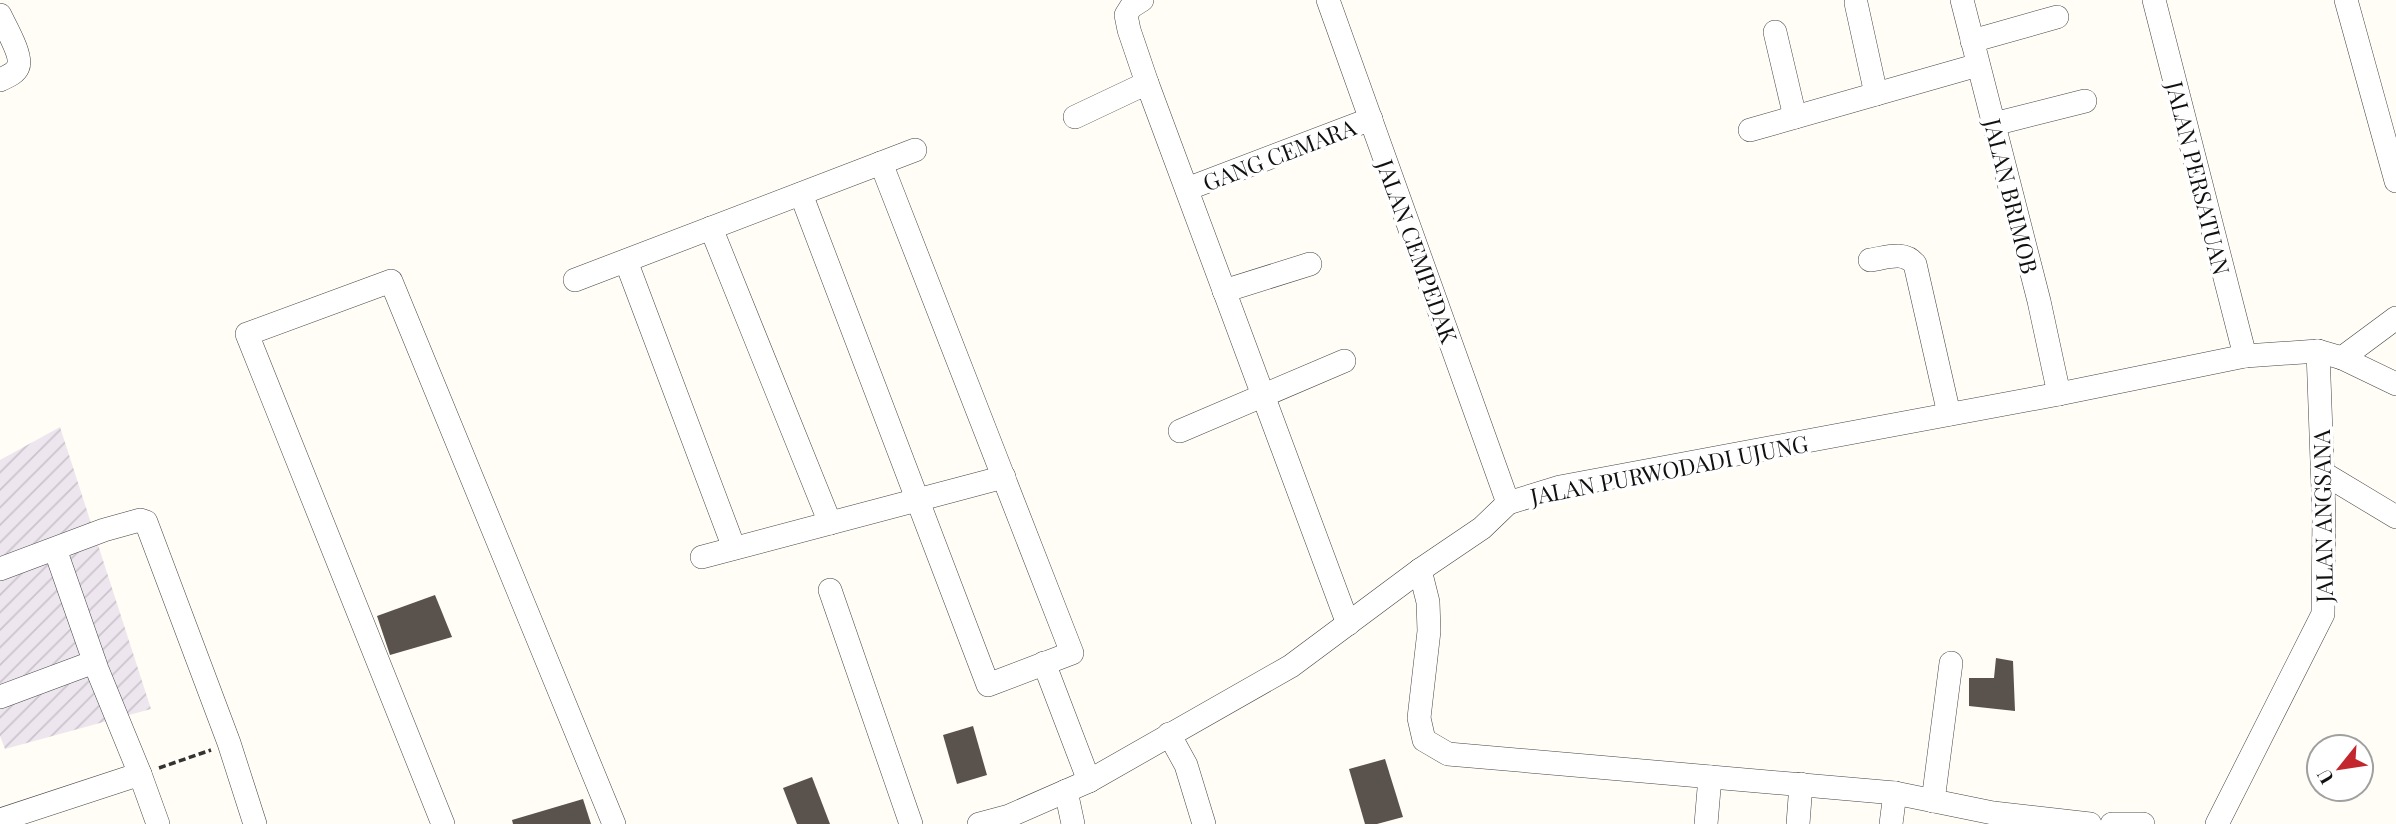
<svg xmlns="http://www.w3.org/2000/svg" width="2396" height="824" font-family="'Playfair Display',serif">
  <style>
    .industrial { fill: url(#industrial-furrows) }
    .building { fill: #5a524d }
    .lines { fill: none; stroke-linecap: round; stroke-linejoin: round }
    .minor-casing { stroke: #444; stroke-width: 24 }
    .path { stroke: #333; stroke-width: 3.5; stroke-dasharray: 7 3.5; stroke-linecap: butt }
    .minor { stroke: #fff; stroke-width: 23 }
    .labels { text-anchor: middle; dominant-baseline: central; stroke-width: 7; stroke-linejoin: round; paint-order: stroke }
    .street-label { font-size: 23px; fill: #111; stroke: #fff }
  </style>
  <defs>
    <pattern id="industrial-furrows" width="10" height="10" patternUnits="userSpaceOnUse" patternTransform="scale(1.75)"><rect width="10" height="10" fill="#eee6ef"/><path d="M-1 1l2-2M0 10L10 0M9 11l2-2" fill="none" stroke="#cbc4cc"/></pattern>
  </defs>
  <rect width="100%" height="100%" fill="#fffdf5"/>
  <path class="industrial" d="M60 427 151 709 5 749 0 736V460Z"/>
  <g class="building">
    <path d="M435 595 452 637 390 655 377 616Z"/>
    <path d="M1996 658 2013 661 2015 711 1969 706V678H1994Z"/>
    <path d="M973 726 987 775 957 784 943 735Z"/>
    <path d="M1385 759 1403 817 1377 824H1365L1349 769Z"/>
    <path d="M812 777 830 824H797L783 788Z"/>
    <path d="M583 799 591 824H513L512 820Z"/>
  </g>
  <g class="lines">
    <defs>
      <g id="minor">
        <path d="M1142 0 1131 7 1126 15 1129 30 1147 83"/>
        <path d="M1328 0 1508 503"/>
        <path d="M1962 0 2039 301 2059 394"/>
        <path d="M2154 0 2245 356"/>
        <path d="M2346 0 2396 181"/>
        <path d="M1856 3 1876 94"/>
        <path d="M0 15C5 26 23 56 18 67 15 74 6 77 0 80"/>
        <path d="M1775 32 1795 117"/>
        <path d="M1972 41 2057 17"/>
        <path d="M1075 117 1147 83 1348 624"/>
        <path d="M1994 124 2085 101"/>
        <path d="M1750 130 1978 65"/>
        <path d="M1187 189 1371 119"/>
        <path d="M801 194 988 685 1072 653 881 163"/>
        <path d="M711 228 830 523"/>
        <path d="M1870 260C1886 258 1903 250 1915 264L1949 414"/>
        <path d="M626 261 734 548"/>
        <path d="M575 280 915 150"/>
        <path d="M1224 291 1310 264"/>
        <path d="M2342 358 2396 318"/>
        <path d="M1180 431 1344 361"/>
        <path d="M2323 473 2396 517"/>
        <path d="M55 549 97 669 140 774 158 824"/>
        <path d="M702 557 1004 477"/>
        <path d="M0 569 104 530 140 520 146 522 229 743 255 824"/>
        <path d="M1420 570 1428 602 1429 631 1419 718 1424 740 1448 754 1895 793 1993 813 2090 824"/>
        <path d="M830 590 911 824"/>
        <path d="M1044 663 1089 781"/>
        <path d="M0 697 94 662"/>
        <path d="M1169 734 1186 765 1204 824"/>
        <path d="M1066 791 1073 824"/>
        <path d="M1933 801 1951 663"/>
        <path d="M3 819 140 774"/>
        <path d="M443 824 247 334 391 281 614 824"/>
        <path d="M979 824 1009 816 1089 781 1291 666 1420 570 1482 528 1508 503 1560 487 2059 394 2245 356 2318 351 2342 358 2396 384"/>
        <path d="M1706 824 1710 777"/>
        <path d="M1798 824 1801 784"/>
        <path d="M1891 824 1895 793"/>
        <path d="M2112 824H2143"/>
        <path d="M2217 824 2323 614 2324 516 2318 351"/>
      </g>
    </defs>
    <use href="#minor" class="minor-casing"/>
    <path class="path" d="M159 768 211 750"/>
    <use href="#minor" class="minor"/>
  </g>
  <g class="labels">
    <g class="street-label">
      <text transform="translate(1279 154) rotate(-21)">GANG CEMARA</text>
      <text transform="translate(2199 178) rotate(76)">JALAN PERSATUAN</text>
      <text transform="translate(2012 196) rotate(76)">JALAN BRIMOB</text>
      <text transform="translate(1418 251) rotate(70)">JALAN CEMPEDAK</text>
      <text transform="translate(1669 469) rotate(-11)">JALAN PURWODADI UJUNG</text>
      <text transform="translate(2322 516) rotate(-91)">JALAN ANGSANA</text>
    </g>
  </g>
  <g transform="translate(2340 768) rotate(240)"><circle r="33" fill="#ffffff" stroke="#a0a0a0" stroke-width="2"/>
  <path d="M0-5L12 26L0 18L-12 26Z" fill="#c4262e"/>
  <text y="-10" font-size="19" font-weight="bold" text-anchor="middle" fill="#111111">U</text>
  </g>
</svg>
